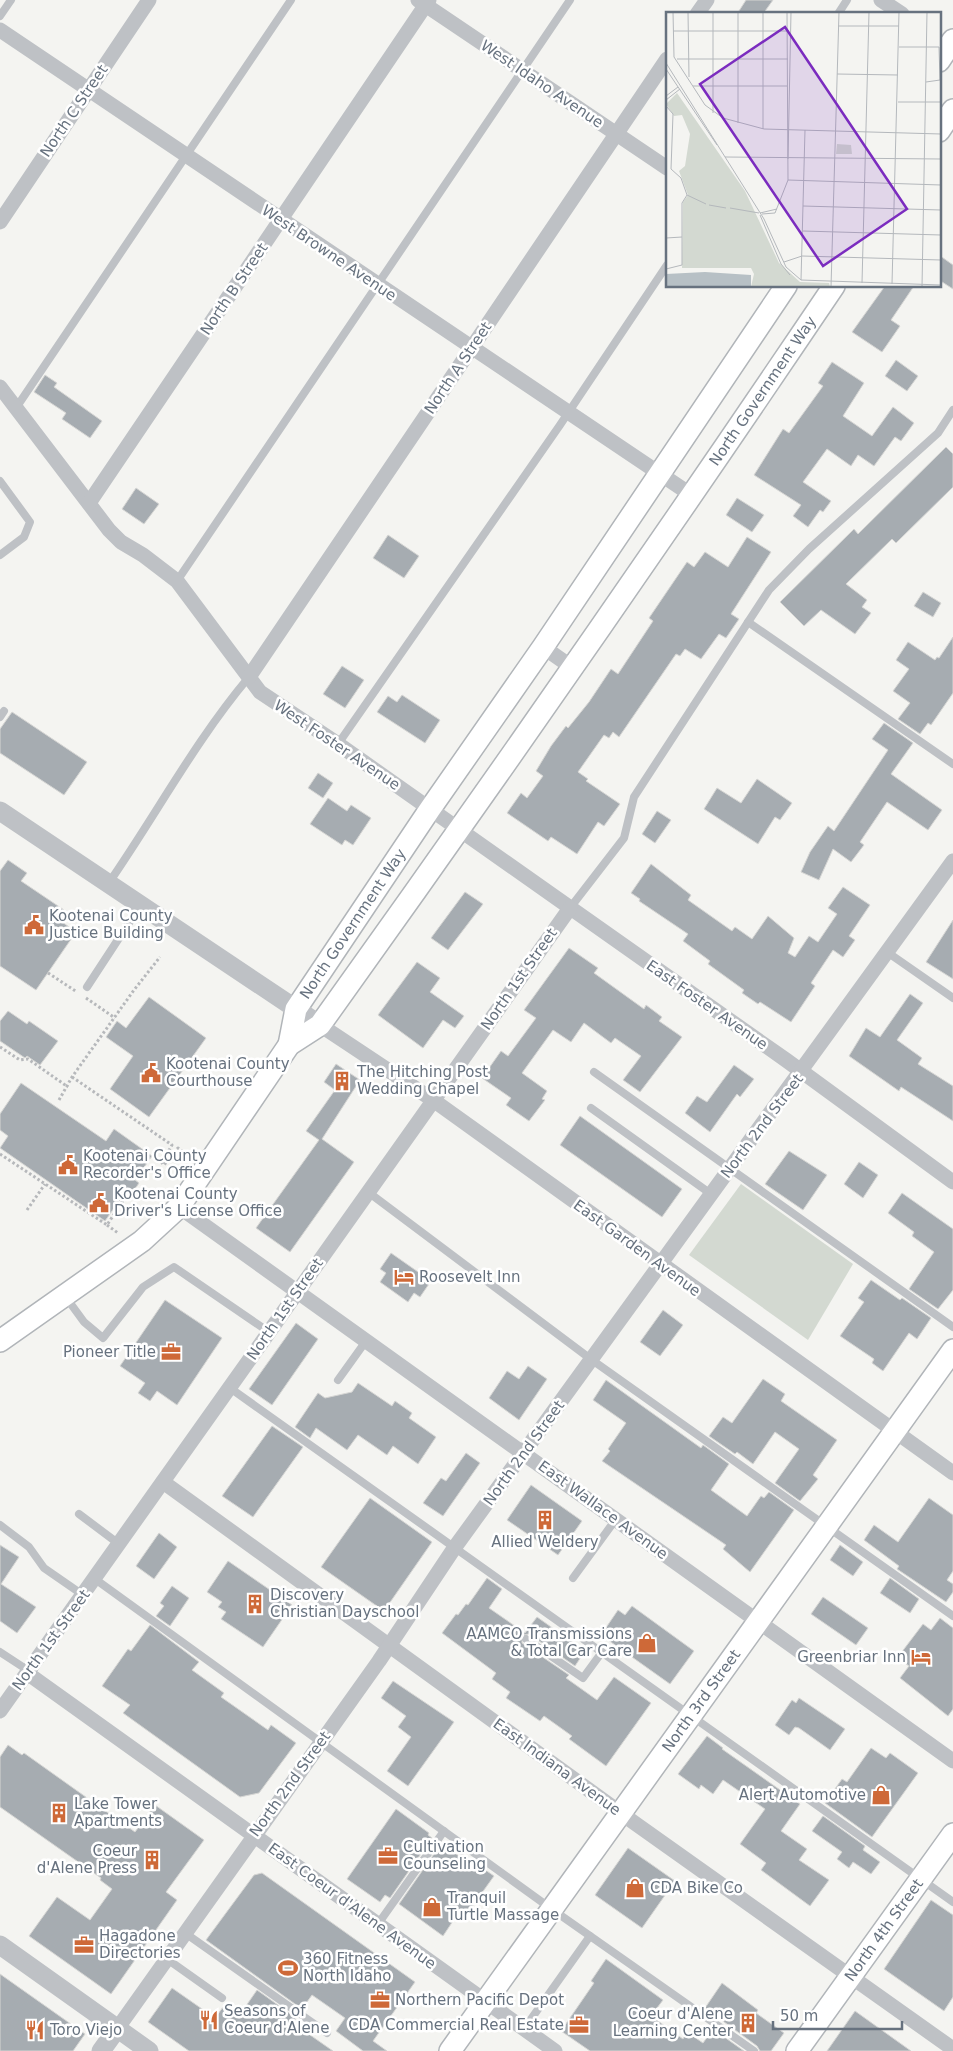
<svg xmlns="http://www.w3.org/2000/svg" width="953" height="2051" font-family="'DejaVu Sans',sans-serif">
  <style>
    .green { fill: #d3d9d1 }
    .building { fill: #a6acb1; stroke: #d6d6d4 }
    .lines { fill: none; stroke-linecap: round; stroke-linejoin: round }
    .secondary-casing { stroke: #b1b5b9; stroke-width: 24 }
    .path { stroke: #b6b8bb; stroke-width: 3; stroke-dasharray: 2.5 2.5; stroke-linecap: butt }
    .service { stroke: #bec1c5; stroke-width: 8 }
    .minor { stroke: #bec1c5; stroke-width: 15 }
    .tertiary { stroke: #bec1c5; stroke-width: 19 }
    .secondary { stroke: #fff; stroke-width: 21 }
    .labels { text-anchor: middle; dominant-baseline: central; stroke-width: 5; stroke-linejoin: round; paint-order: stroke }
    .street-label { font-size: 15px; fill: #67727f; stroke: #fff }
    .poi-label { font-size: 15px; fill: #67727f; stroke: #fff; text-anchor: start }
    .inset-road { fill: none; stroke: #b4b8bc; stroke-width: 1 }
    .view { fill: #7b2cbf; fill-opacity: 0.15; stroke: #7b2cbf; stroke-width: 2.5 }
    .inset-edge { fill: none; stroke: #67727f; stroke-width: 2.5 }
  </style>
  <rect width="100%" height="100%" fill="#f4f4f1"/>
  <path class="green" d="M741 1184 853 1264 808 1340 689 1255Z"/>
  <g class="building">
    <path d="M746 0H773L763 14H737Z"/>
    <path d="M939 255 953 265V289L939 280Z"/>
    <path d="M885 286H914L891 320 900 326 882 352 852 332Z"/>
    <path d="M896 360 918 376 907 391 885 376Z"/>
    <path d="M832 362 864 383 843 416 872 436 893 407 914 423 901 441 895 437 874 466 858 455 851 466 827 449 803 482 831 501 823 512 820 510 808 527 793 516 801 505 754 475 783 429 789 433 823 386 818 383Z"/>
    <path d="M45 375 57 383 54 387 102 421 90 438 62 419 66 413 34 392Z"/>
    <path d="M946 447 953 454V487L896 543 892 539 846 584 867 600 862 607 871 613 855 634 821 610 804 626 780 602 854 529 858 534Z"/>
    <path d="M136 488 159 504 144 524 122 509Z"/>
    <path d="M737 498 764 515 752 532 726 515Z"/>
    <path d="M388 535 419 556 404 578 373 558Z"/>
    <path d="M747 537 771 552 731 614 739 619 726 638 719 634 701 659 685 649 680 656 676 654 619 737 613 732 609 738 604 735 578 772 588 779 586 781 620 804 604 826 598 822 577 854 551 837 548 841 507 813 521 793 527 798 543 776 536 771 551 746 566 726 568 728 589 702 611 669 618 674 653 621 649 618 687 562 694 567 705 552 728 567Z"/>
    <path d="M923 592 941 603 933 617 914 606Z"/>
    <path d="M953 637V693L931 725 928 723 920 734 898 719 910 703 893 691 909 669 896 660 908 642 935 660 937 657 939 658Z"/>
    <path d="M342 666 364 680 345 708 323 694Z"/>
    <path d="M402 695 440 720 425 743 377 712 388 696 397 702Z"/>
    <path d="M12 712 87 762 64 795 0 753V729Z"/>
    <path d="M884 723 913 743 891 774 942 810 928 830 887 802 860 842 864 845 851 862 833 849 819 880 801 872 810 852 828 826 834 831 888 750 872 739Z"/>
    <path d="M318 773 333 783 323 798 308 788Z"/>
    <path d="M757 779 792 803 780 820 775 817 758 844 704 809 717 788 741 803Z"/>
    <path d="M328 798 347 811 351 805 371 818 353 845 345 840 342 845 310 824Z"/>
    <path d="M657 811 671 820 655 843 642 834Z"/>
    <path d="M8 860 27 873 21 881 64 910 58 919 76 932 36 990 0 966V871Z"/>
    <path d="M651 864 691 895 688 900 732 931 735 927 752 939 768 916 794 938 788 953 795 957 809 936 818 942 837 914 828 908 843 887 870 905 849 936 855 940 843 957 833 950 811 983 815 986 791 1022 760 1002 758 1004 742 993 744 990 708 964 710 961 683 941 688 934 639 901 640 899 631 893Z"/>
    <path d="M465 892 483 904 448 950 431 938Z"/>
    <path d="M953 920V979L926 962Z"/>
    <path d="M569 948 598 968 594 973 644 1009 646 1005 662 1017 659 1021 682 1037 640 1092 623 1080 641 1056 615 1038 611 1043 584 1023 571 1042 553 1030 522 1073 547 1091 542 1099 545 1100 529 1121 506 1105 511 1098 482 1078 501 1051 508 1056 536 1018 524 1010Z"/>
    <path d="M417 962 440 978 430 992 464 1016 455 1028 443 1020 423 1048 378 1015Z"/>
    <path d="M910 994 923 1003 897 1040 922 1058 918 1064 953 1086V1121L901 1087 899 1091 849 1056 866 1028 880 1037Z"/>
    <path d="M149 997 206 1038 149 1117 110 1089 133 1056 106 1037 117 1021 126 1028Z"/>
    <path d="M8 1011 27 1024 29 1021 58 1041 40 1065 27 1056 25 1058 0 1041V1021Z"/>
    <path d="M336 1064 360 1080 322 1139 354 1162 290 1252 256 1228 319 1140 306 1131 335 1090 324 1082Z"/>
    <path d="M734 1065 754 1079 740 1097 737 1094 710 1132 685 1113 697 1096 707 1102Z"/>
    <path d="M21 1083 106 1141 114 1129 152 1156 135 1180 139 1183 129 1198 124 1194 105 1221 0 1148 8 1136 0 1130V1114Z"/>
    <path d="M580 1116 682 1189 662 1217 560 1145Z"/>
    <path d="M789 1151 827 1175 803 1210 765 1184Z"/>
    <path d="M859 1162 878 1175 863 1198 844 1184Z"/>
    <path d="M902 1193 953 1229V1290L938 1309 909 1289 934 1252 912 1236 914 1232 888 1213Z"/>
    <path d="M391 1253 431 1281 420 1297 414 1293 408 1302 380 1282 386 1273 380 1269Z"/>
    <path d="M871 1280 900 1300 902 1298 931 1318 917 1339 909 1333 883 1371 872 1363 874 1359 840 1336 864 1302 858 1298Z"/>
    <path d="M165 1300 222 1338 177 1405 157 1391 150 1401 138 1393 145 1383 120 1366Z"/>
    <path d="M663 1310 683 1325 660 1356 640 1342Z"/>
    <path d="M296 1323 318 1339 272 1405 249 1389Z"/>
    <path d="M528 1366 547 1379 519 1420 489 1398 507 1371 519 1379Z"/>
    <path d="M763 1379 785 1394 781 1401 837 1440 813 1475 818 1479 800 1501 775 1483 799 1449 775 1432 753 1464 737 1452 735 1454 709 1436 723 1417 732 1423Z"/>
    <path d="M606 1380 701 1448 703 1445 729 1464 711 1490 747 1516 761 1496 764 1498 769 1492 794 1510 750 1572 723 1549 726 1545 602 1461 610 1451 608 1449 626 1423 593 1400Z"/>
    <path d="M358 1383 392 1406 395 1401 412 1413 409 1418 436 1437 418 1464 393 1446 387 1455 358 1435 347 1450 316 1428 310 1438 295 1427 318 1393 325 1398 352 1392Z"/>
    <path d="M272 1426 303 1447 253 1517 222 1496Z"/>
    <path d="M466 1453 480 1463 443 1516 423 1503 441 1478 446 1481Z"/>
    <path d="M531 1485 582 1521 558 1555 507 1520Z"/>
    <path d="M370 1498 432 1542 384 1611 321 1567Z"/>
    <path d="M929 1498 953 1515V1571L947 1580 953 1584V1592L946 1602 897 1569 899 1566 864 1540 874 1525 898 1542Z"/>
    <path d="M159 1533 177 1547 154 1579 136 1566Z"/>
    <path d="M0 1545 19 1557 1 1584 36 1607 17 1633 0 1621Z"/>
    <path d="M840 1545 863 1562 853 1576 830 1560Z"/>
    <path d="M228 1561 292 1605 263 1647 221 1619 226 1612 218 1607 222 1602 207 1592Z"/>
    <path d="M487 1578 502 1589 489 1608 525 1633 537 1617 585 1651 575 1666 529 1634 522 1635V1643L569 1675 566 1678 597 1700 614 1677 651 1703 606 1766 569 1739 572 1736 544 1716 540 1721 506 1698 510 1692 492 1679 496 1673 442 1633 456 1614 458 1615 466 1604 468 1605Z"/>
    <path d="M890 1578 919 1599 910 1613 880 1593Z"/>
    <path d="M172 1586 189 1598 170 1626 156 1616 164 1606 160 1603Z"/>
    <path d="M823 1597 868 1628 856 1645 811 1614Z"/>
    <path d="M632 1606 694 1651 670 1684 601 1635 618 1610 625 1615Z"/>
    <path d="M940 1618 953 1628V1709L948 1716 900 1678 909 1666 902 1661 901 1653 923 1624 931 1630Z"/>
    <path d="M150 1625 199 1662 192 1670 224 1693 221 1697 268 1730 271 1725 296 1743 259 1793 240 1797 123 1713 130 1705 102 1686 128 1649 131 1651Z"/>
    <path d="M393 1681 454 1722 408 1786 387 1771 411 1737 398 1727 406 1716 381 1698Z"/>
    <path d="M799 1698 845 1729 830 1750 799 1728 795 1727 789 1735 775 1725 792 1700 796 1703Z"/>
    <path d="M707 1736 723 1748 722 1749 800 1804 781 1831 807 1849 799 1860 829 1880 810 1906 761 1870 766 1863 740 1844 765 1809 723 1780 713 1794 701 1785 699 1789 678 1774Z"/>
    <path d="M8 1745 22 1755 24 1753 135 1832 155 1805 204 1840 166 1892 177 1900 111 1994 29 1936 57 1897 90 1920 112 1889 100 1880 101 1878 0 1807V1757Z"/>
    <path d="M871 1748 886 1758 890 1753 918 1773 872 1837 825 1803 842 1779 847 1782Z"/>
    <path d="M396 1809 429 1833 428 1835 432 1838 390 1898 385 1895 380 1902 347 1879Z"/>
    <path d="M823 1816 865 1846 863 1850 880 1862 871 1874 853 1862 849 1868 837 1859 842 1852 812 1831Z"/>
    <path d="M441 1844 459 1856 461 1853 494 1876 466 1915 459 1912 443 1936 399 1904Z"/>
    <path d="M628 1848 675 1881 642 1928 595 1895Z"/>
    <path d="M262 1873 415 1982 373 2041 387 2051H363L336 2031 345 2018 312 1995 302 2009 206 1940 254 1875Z"/>
    <path d="M931 1900 953 1915V1997L944 2011 884 1969Z"/>
    <path d="M606 1959 663 2000 651 2016 683 2039 687 2032 703 2043 713 2029 744 2051H590L561 2031 594 1983 591 1981Z"/>
    <path d="M0 1974 85 2034 73 2051H0Z"/>
    <path d="M722 1983 758 2010 756 2013 784 2033 771 2051H760L757 2046 705 2008Z"/>
    <path d="M172 1988 215 2018 226 2003 241 2013 257 1990 296 2018 293 2023 333 2051H189L148 2022Z"/>
    <path d="M855 2011 911 2051H827Z"/>
  </g>
  <g class="lines">
    <defs>
      <g id="secondary">
        <path d="M939 61 953 40"/>
        <path d="M939 131 953 110"/>
        <path id="s1" d="M289 1045 296 1009 430 809 543 647 786 286"/>
        <path id="s2" d="M0 1341 142 1241 179 1207 289 1045 320 1025C495 781 666 535 834 286"/>
        <path id="s3" d="M450 2051 953 1350"/>
        <path id="s4" d="M797 2051 953 1834"/>
      </g>
    </defs>
    <use href="#secondary" class="secondary-casing"/>
    <g class="path">
      <path d="M48 973 77 992"/>
      <path d="M86 998 115 1018"/>
      <path d="M0 1047 20 1060 28 1059 68 1087"/>
      <path d="M72 1077 172 1145 162 1163 164 1165 178 1148 183 1152"/>
      <path d="M59 1100 72 1077 134 990 160 957"/>
      <path d="M0 1154 107 1225 126 1196"/>
      <path d="M27 1210 45 1184"/>
      <path d="M107 1225 118 1233"/>
    </g>
    <g class="service">
      <path d="M838 14 847 0"/>
      <path d="M0 16 11 0"/>
      <path d="M16 408 291 0"/>
      <path d="M0 481 30 522 24 537 0 555"/>
      <path d="M177 581 570 0"/>
      <path d="M748 622 953 764"/>
      <path d="M0 717 4 711"/>
      <path d="M338 744 560 425 667 265"/>
      <path d="M108 884C156 815 195 741 249 677"/>
      <path d="M570 908 624 838 634 797 769 590 809 549 938 433 953 410"/>
      <path d="M887 952 953 998"/>
      <path d="M87 987 140 906"/>
      <path d="M594 1072 953 1327"/>
      <path d="M591 1108 711 1194"/>
      <path d="M368 1192 592 1360 953 1616"/>
      <path d="M65 1296 84 1322 103 1338 143 1287 174 1267 269 1332"/>
      <path d="M338 1380 366 1341"/>
      <path d="M230 1388 953 1902"/>
      <path d="M79 1514 119 1544"/>
      <path d="M0 1525 29 1547 44 1568 83 1595"/>
      <path d="M573 1578 616 1519"/>
      <path d="M95 1579 553 1910 754 2051"/>
      <path d="M526 1639 583 1678 602 1652"/>
      <path d="M0 1652 29 1671"/>
      <path d="M378 1924 444 1831"/>
      <path d="M185 1933 327 2033"/>
      <path d="M167 1959 222 1998"/>
      <path d="M524 2029 590 1936"/>
    </g>
    <g class="minor">
      <path d="M418 0 667 168"/>
      <path d="M881 0 902 14"/>
      <path d="M697 14 707 0"/>
      <path d="M0 30 693 496"/>
      <path d="M0 222 149 0"/>
      <path d="M0 387 109 530 121 542 143 555 177 581 260 692 338 744 786 1060 953 1182"/>
      <path d="M89 503 429 0"/>
      <path d="M543 647 573 668"/>
      <path d="M249 677 667 59"/>
      <path d="M320 1025 433 1100 953 1473"/>
      <path d="M179 1207 953 1761"/>
      <path d="M163 1482 636 1824 953 2049"/>
      <path d="M27 1673 555 2051"/>
      <path d="M0 1711 570 908"/>
      <path d="M117 2029 379 1661 455 1547 953 861"/>
    </g>
    <g class="tertiary">
      <path d="M0 811 320 1025"/>
      <path d="M0 1945 149 2051"/>
      <path d="M101 2051 117 2029"/>
    </g>
    <use href="#secondary" class="secondary"/>
  </g>
  <defs>
    <symbol id="civic-bare" viewBox="-9 -9 18 18"><path d="M-.6-6.5H3V-4.5H.6V-3L4-1V1h2V6H-6V1h2V-1L-.6-3ZM-1.2 2.5V6h2.4V2.5Z" fill="#ce6938" stroke="#fff" stroke-width="2.5" paint-order="stroke"/></symbol>
    <symbol id="building-bare" viewBox="-9 -9 18 18"><path d="M-4-6H4V6H1V3H-1V6H-4ZM-2.5-4.3h1.7v1.8h-1.7ZM.8-4.3h1.7v1.8H.8ZM-2.5-1h1.7V.8h-1.7ZM.8-1h1.7V.8H.8Z" fill="#ce6938" stroke="#fff" stroke-width="2.5" paint-order="stroke"/></symbol>
    <symbol id="hotel-bare" viewBox="-9 -9 18 18"><path d="M-6-4.5h1.5V1H6V5H4.5V3h-9V5H-6ZM-4 0a1.8 1.8 0 1 1 3.6 0ZM.5 0V-2.5h3Q6-2.5 6 0Z" fill="#ce6938" stroke="#fff" stroke-width="2.5" paint-order="stroke"/></symbol>
    <symbol id="office-bare" viewBox="-9 -9 18 18"><path d="M-6-3h4V-5.5h4V-3h4V5H-6ZM-1-4.5V-3h2v-1.5ZM-6 0V1H6V0Z" fill="#ce6938" stroke="#fff" stroke-width="2.5" paint-order="stroke"/></symbol>
    <symbol id="shop-bare" viewBox="-9 -9 18 18"><path d="M-5-2.5h2.3a2.7 3.5 0 0 1 5.4 0H5L5.5 6h-11ZM-1.5-2.5h3a1.5 2.3 0 0 0-3 0Z" fill="#ce6938" stroke="#fff" stroke-width="2.5" paint-order="stroke"/></symbol>
    <symbol id="stadium-bare" viewBox="-9 -9 18 18"><path d="M0-5a6.5 5 0 1 0 0 10a6.5 5 0 1 0 0-10ZM-3.5-1.8h7v3.6h-7Z" fill="#ce6938" stroke="#fff" stroke-width="2.5" paint-order="stroke"/></symbol>
    <symbol id="restaurant-bare" viewBox="-9 -9 18 18"><path d="M-5-6h1v4h1v-4h1v4h1v-4h1v5L-1.5 .5V6h-2V.5L-5-1ZM5-6V6H3V1.5H1.5Q1.5-4 5-6Z" fill="#ce6938" stroke="#fff" stroke-width="2.5" paint-order="stroke"/></symbol>
  </defs>
  <g fill-rule="evenodd">
    <use href="#civic-bare" x="20" y="911" width="28" height="28"/>
    <use href="#civic-bare" x="137" y="1059" width="28" height="28"/>
    <use href="#building-bare" x="328" y="1067" width="28" height="28"/>
    <use href="#civic-bare" x="54" y="1151" width="28" height="28"/>
    <use href="#civic-bare" x="85" y="1189" width="28" height="28"/>
    <use href="#hotel-bare" x="390" y="1263" width="28" height="28"/>
    <use href="#office-bare" x="157" y="1338" width="28" height="28"/>
    <use href="#building-bare" x="531" y="1506" width="28" height="28"/>
    <use href="#building-bare" x="241" y="1590" width="28" height="28"/>
    <use href="#shop-bare" x="633" y="1629" width="28" height="28"/>
    <use href="#hotel-bare" x="907" y="1643" width="28" height="28"/>
    <use href="#shop-bare" x="867" y="1781" width="28" height="28"/>
    <use href="#building-bare" x="45" y="1799" width="28" height="28"/>
    <use href="#office-bare" x="374" y="1842" width="28" height="28"/>
    <use href="#building-bare" x="138" y="1846" width="28" height="28"/>
    <use href="#shop-bare" x="621" y="1874" width="28" height="28"/>
    <use href="#shop-bare" x="418" y="1893" width="28" height="28"/>
    <use href="#office-bare" x="70" y="1931" width="28" height="28"/>
    <use href="#stadium-bare" x="274" y="1954" width="28" height="28"/>
    <use href="#office-bare" x="366" y="1986" width="28" height="28"/>
    <use href="#restaurant-bare" x="195" y="2006" width="28" height="28"/>
    <use href="#building-bare" x="734" y="2009" width="28" height="28"/>
    <use href="#office-bare" x="565" y="2011" width="28" height="28"/>
    <use href="#restaurant-bare" x="21" y="2016" width="28" height="28"/>
  </g>
  <g class="labels">
    <g class="street-label">
      <text transform="translate(542 84) rotate(34)">West Idaho Avenue</text>
      <text transform="translate(74 111) rotate(-56)">North C Street</text>
      <text transform="translate(329 253) rotate(34)">West Browne Avenue</text>
      <text transform="translate(234 289) rotate(-56)">North B Street</text>
      <text transform="translate(458 368) rotate(-56)">North A Street</text>
      <text stroke="none"><textPath href="#s2" startOffset="1230">North Government Way</textPath></text>
      <text transform="translate(337 745) rotate(34)">West Foster Avenue</text>
      <text stroke="none"><textPath href="#s1" startOffset="139">North Government Way</textPath></text>
      <text transform="translate(519 979) rotate(-55)">North 1st Street</text>
      <text transform="translate(707 1005) rotate(35)">East Foster Avenue</text>
      <text transform="translate(762 1126) rotate(-53)">North 2nd Street</text>
      <text transform="translate(637 1248) rotate(36)">East Garden Avenue</text>
      <text transform="translate(285 1309) rotate(-55)">North 1st Street</text>
      <text transform="translate(524 1453) rotate(-54)">North 2nd Street</text>
      <text transform="translate(603 1510) rotate(36)">East Wallace Avenue</text>
      <text transform="translate(51 1640) rotate(-54)">North 1st Street</text>
      <text stroke="none"><textPath href="#s3" startOffset="431">North 3rd Street</textPath></text>
      <text transform="translate(557 1767) rotate(36)">East Indiana Avenue</text>
      <text transform="translate(290 1784) rotate(-54)">North 2nd Street</text>
      <text transform="translate(352 1906) rotate(36)">East Coeur d'Alene Avenue</text>
      <text stroke="none"><textPath href="#s4" startOffset="149">North 4th Street</textPath></text>
    </g>
    <g class="poi-label">
      <text x="49" y="916">Kootenai County<tspan x="49" dy="17">Justice Building</tspan></text>
      <text x="166" y="1064">Kootenai County<tspan x="166" dy="17">Courthouse</tspan></text>
      <text x="357" y="1072">The Hitching Post<tspan x="357" dy="17">Wedding Chapel</tspan></text>
      <text x="83" y="1156">Kootenai County<tspan x="83" dy="17">Recorder's Office</tspan></text>
      <text x="114" y="1194">Kootenai County<tspan x="114" dy="17">Driver's License Office</tspan></text>
      <text x="419" y="1277">Roosevelt Inn</text>
      <text x="156" y="1352" text-anchor="end">Pioneer Title</text>
      <text x="545" y="1542" text-anchor="middle">Allied Weldery</text>
      <text x="270" y="1595">Discovery<tspan x="270" dy="17">Christian Dayschool</tspan></text>
      <text x="632" y="1634" text-anchor="end">AAMCO Transmissions<tspan x="632" dy="17">&amp; Total Car Care</tspan></text>
      <text x="906" y="1657" text-anchor="end">Greenbriar Inn</text>
      <text x="866" y="1795" text-anchor="end">Alert Automotive</text>
      <text x="74" y="1804">Lake Tower<tspan x="74" dy="17">Apartments</tspan></text>
      <text x="403" y="1847">Cultivation<tspan x="403" dy="17">Counseling</tspan></text>
      <text x="137" y="1851" text-anchor="end">Coeur<tspan x="137" dy="17">d'Alene Press</tspan></text>
      <text x="650" y="1888">CDA Bike Co</text>
      <text x="447" y="1898">Tranquil<tspan x="447" dy="17">Turtle Massage</tspan></text>
      <text x="99" y="1936">Hagadone<tspan x="99" dy="17">Directories</tspan></text>
      <text x="303" y="1959">360 Fitness<tspan x="303" dy="17">North Idaho</tspan></text>
      <text x="395" y="2000">Northern Pacific Depot</text>
      <text x="224" y="2011">Seasons of<tspan x="224" dy="17">Coeur d'Alene</tspan></text>
      <text x="733" y="2014" text-anchor="end">Coeur d'Alene<tspan x="733" dy="17">Learning Center</tspan></text>
      <text x="564" y="2025" text-anchor="end">CDA Commercial Real Estate</text>
      <text x="50" y="2030">Toro Viejo</text>
    </g>
  </g>
  <g transform="translate(666 12)">
    <rect width="275" height="275" fill="#f4f4f1"/>
    <path d="M11 81 79 179 113 251 134 270 163 271 164 275H85L88 262 85 256H16L17 190 22 183 13 159 19 154 24 122 16 103 8 104 0 92ZM171 132 185 133 186 142H170Z" fill="#d3d9d1"/>
    <path d="M39 260 85 263V275H0V262Z" fill="#b7c0c5"/>
    <path class="inset-road" d="M7 0 8 45 39 93 57 106 98 117 275 122M22 0 23 65M47 0V101M172 14H233M7 19H123M233 35H273M11 47H122M0 51 98 207 120 255 135 268M0 57 51 133M171 62 232 63M260 70 274 68 273 35M27 74H121M0 84 12 75M0 88 14 77M232 90H275M0 94 7 102 5 157 15 166 21 183M72 111V0M97 117V1M59 145 275 147M122 147 125 0M122 168 275 173M21 183 40 192M43 193 60 196M137 194 275 198M64 196 93 201M94 201 111 197M96 202 109 201 122 168 121 0M94 203 115 252 124 263M137 219 275 223M0 226 16 225M118 250 136 244 275 248M0 257 16 253V191L21 183M135 268 139 118M135 268 275 273M196 271 203 0M226 272 233 0M165 275 173 0M256 275 261 0"/>
    <path class="view" d="M119 15 241 197 157 254 34 72Z"/>
    <rect width="275" height="275" class="inset-edge"/>
  </g>
  <path d="M773 2021v8h129v-8" fill="none" stroke="#67727f" stroke-width="2.5"/>
  <text x="780" y="2021" font-size="15" fill="#67727f" stroke="#ffffff" stroke-width="4" paint-order="stroke">50 m</text>
</svg>
